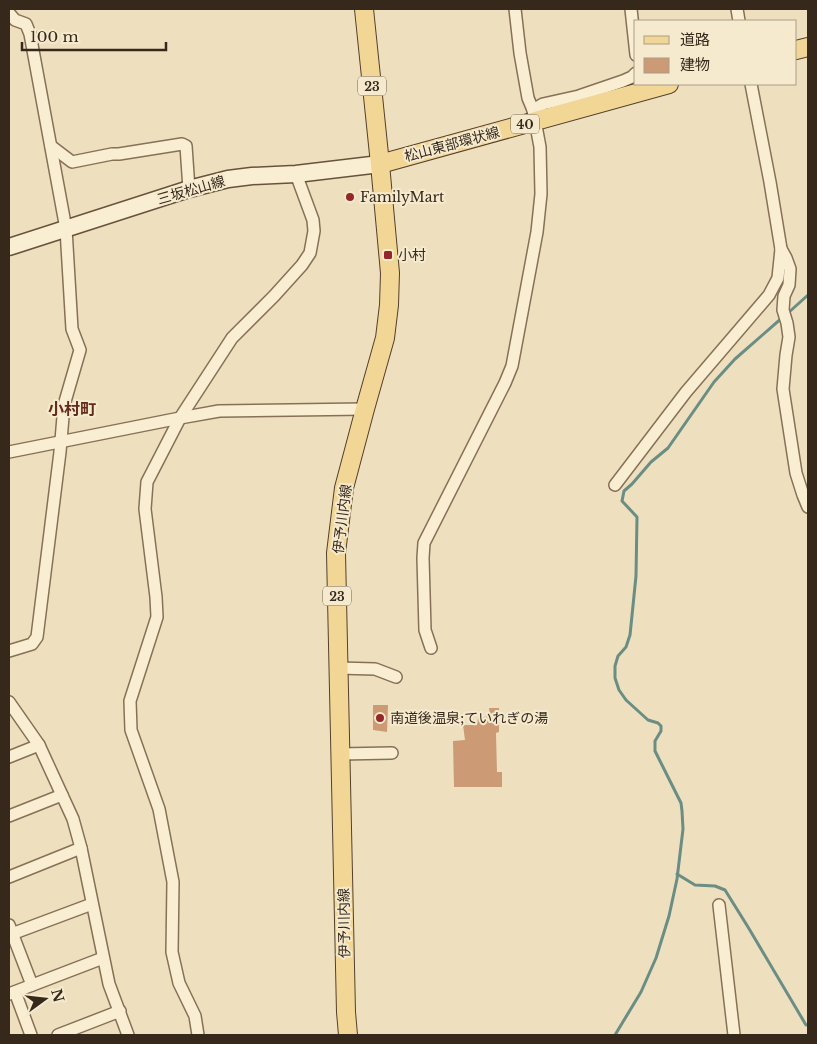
<svg xmlns="http://www.w3.org/2000/svg" width="817" height="1044" font-family="'Libre Baskerville','Noto Sans JP',serif">
  <style>
    .lines { fill: none; stroke-linecap: round; stroke-linejoin: round }
    .stream { stroke: #6a8d84; stroke-width: 3 }
    .building { fill: #cc9a75 }
    .street-casing { stroke: #867157; stroke-width: 14 }
    .secondary-casing { stroke: #68523b; stroke-width: 19 }
    .primary-casing { stroke: #543f2c; stroke-width: 20 }
    .street { stroke: #f9edd2; stroke-width: 11 }
    .secondary { stroke: #f9edd2; stroke-width: 16 }
    .primary { stroke: #f2d696; stroke-width: 18 }
    .poi-dot { fill: #952728; stroke: #f5eace; stroke-width: 2 }
    .labels { text-anchor: middle; dominant-baseline: central; stroke-width: 4; stroke-linejoin: round; paint-order: stroke }
    .shield { fill: #f5eace; stroke: #6f6351; stroke-width: 1 }
    .shield-label { font-size: 12px; font-weight: bold; fill: #36291c }
    .street-label { font-size: 14px; fill: #36291c; stroke: #f5eace }
    .poi-label { font-size: 14px; fill: #36291c; stroke: #f5eace; text-anchor: start }
    .quarter-label { font-size: 16px; font-weight: bold; fill: #622b1b; stroke: #f5eace }
  </style>
  <rect width="100%" height="100%" fill="#eee0bf"/>
  <g class="lines">
    <g class="stream">
      <path d="M788 313 808 295"/>
      <path d="M677 874 695 885 715 886 725 890 748 927 806 1025"/>
      <path d="M615 1035 641 992 656 958 669 916 677 879 683 829 682 811 681 803 655 751V741L661 731V726L658 723 648 720 626 700 619 690 615 678V666L618 656 626 647 630 635 636 576 637 517 622 501 624 491 632 484 651 462 668 448 714 382 735 359 783 317"/>
    </g>
  </g>
  <g class="building">
    <path d="M373 705H388L387 732 373 730Z"/>
    <path d="M489 708H499V732L496 733 497 772H502V787H454L453 741 465 740 463 725H477L478 718 490 716Z"/>
  </g>
  <g class="lines">
    <defs>
      <g id="street">
        <path d="M631 9 636 55"/>
        <path d="M737 9 739 21"/>
        <path d="M9 13 15 20 26 24 30 34 66 229 72 329 80 350 64 405 60 452 37 637 32 644 9 651"/>
        <path d="M533 110 543 104 579 96 623 81 632 77 636 73"/>
        <path d="M51 146 72 162 112 154H119L182 144 186 146 189 189"/>
        <path d="M781 249 786 258 790 269 789 285 784 296 783 310 787 323 789 337 786 355 783 389 796 473 803 495 808 507"/>
        <path d="M9 452 180 418 219 411 365 409"/>
        <path d="M615 485 686 392 769 295 778 278 781 249 770 182 751 84"/>
        <path d="M431 648 425 630 423 558 424 543 505 383 512 366 537 232 541 194 540 147 533 110 528 98 520 53 515 9"/>
        <path d="M338 668 375 669 396 677"/>
        <path d="M9 702 39 745 73 819 81 848 109 984 128 1035"/>
        <path d="M340 754 392 753"/>
        <path d="M9 757 39 745"/>
        <path d="M9 816 62 795"/>
        <path d="M9 877 81 848"/>
        <path d="M719 905 734 1035"/>
        <path d="M9 925 32 985"/>
        <path d="M9 935 92 904"/>
        <path d="M15 992 31 1035"/>
        <path d="M9 994 103 958"/>
        <path d="M58 1035 120 1011"/>
        <path d="M198 1035 195 1016 179 983 172 952 173 882 159 809 131 730 130 701 157 617 156 597 145 509 147 482 180 418 232 338 274 296 302 265 310 253 314 231 313 220 296 174"/>
      </g>
      <path id="secondary" d="M9 247 189 189 228 179 252 176 296 174 380 164"/>
      <g id="primary">
        <path d="M796 50 808 47"/>
        <path d="M380 164 669 84"/>
        <path d="M348 1035 346 1012 336 553 344 488 365 409 385 338 389 305 390 273 380 164 364 9"/>
      </g>
    </defs>
    <use href="#street" class="street-casing"/>
    <use href="#secondary" class="secondary-casing"/>
    <use href="#primary" class="primary-casing"/>
    <use href="#street" class="street"/>
    <use href="#secondary" class="secondary"/>
    <use href="#primary" class="primary"/>
  </g>
  <g class="poi-dot">
    <circle cx="350" cy="197" r="5"/>
    <rect x="383" y="250" width="10" height="10" rx="2.5"/>
    <circle cx="380" cy="718" r="5"/>
  </g>
  <g class="labels">
    <g class="shield">
      <rect x="358" y="76.5" width="28" height="19" rx="4"/>
      <rect x="511" y="114.5" width="28" height="19" rx="4"/>
      <rect x="323" y="586.5" width="28" height="19" rx="4"/>
    </g>
    <g class="shield-label">
      <text x="372" y="86">23</text>
      <text x="525" y="124">40</text>
      <text x="337" y="596">23</text>
    </g>
    <g class="street-label">
      <text transform="translate(452 144) rotate(-15)">松山東部環状線</text>
      <text transform="translate(191 190) rotate(-16)">三坂松山線</text>
      <text transform="translate(342 519) rotate(-83)">伊予川内線</text>
      <text transform="translate(344 923) rotate(-91)">伊予川内線</text>
    </g>
    <g class="poi-label">
      <text x="360" y="197">FamilyMart</text>
      <text x="398" y="255">小村</text>
      <text x="390" y="718">南道後温泉;ていれぎの湯</text>
    </g>
    <g class="quarter-label">
      <text x="72" y="409">小村町</text>
    </g>
  </g>
  <rect width="817" height="1044" fill="none" stroke="#36291c" stroke-width="20"/>
  <rect x="634" y="20" width="162" height="65" fill="#f5eace" stroke="#a99d87"/>
  <rect x="644" y="36" width="25" height="8" fill="#f2d696" stroke="#a99d87"/>
  <text x="680" y="45" font-size="15" fill="#36291c">道路</text>
  <rect x="644" y="58" width="25" height="15" fill="#cc9a75" stroke="#a99d87"/>
  <text x="680" y="70" font-size="15" fill="#36291c">建物</text>
  <g transform="translate(45 999) rotate(75)" stroke="#f5eace" stroke-width="4" paint-order="stroke">
  <path d="M0-4L9 19L0 12L-9 19Z" fill="#36291c"/>
  <text y="-8" font-size="14" font-weight="bold" text-anchor="middle" fill="#36291c">N</text>
  </g>
  <path d="M22 42v8h144v-8" fill="none" stroke="#36291c" stroke-width="2.5"/>
  <text x="30" y="42" font-size="15" fill="#36291c" stroke="#f5eace" stroke-width="4" paint-order="stroke">100 m</text>
</svg>
